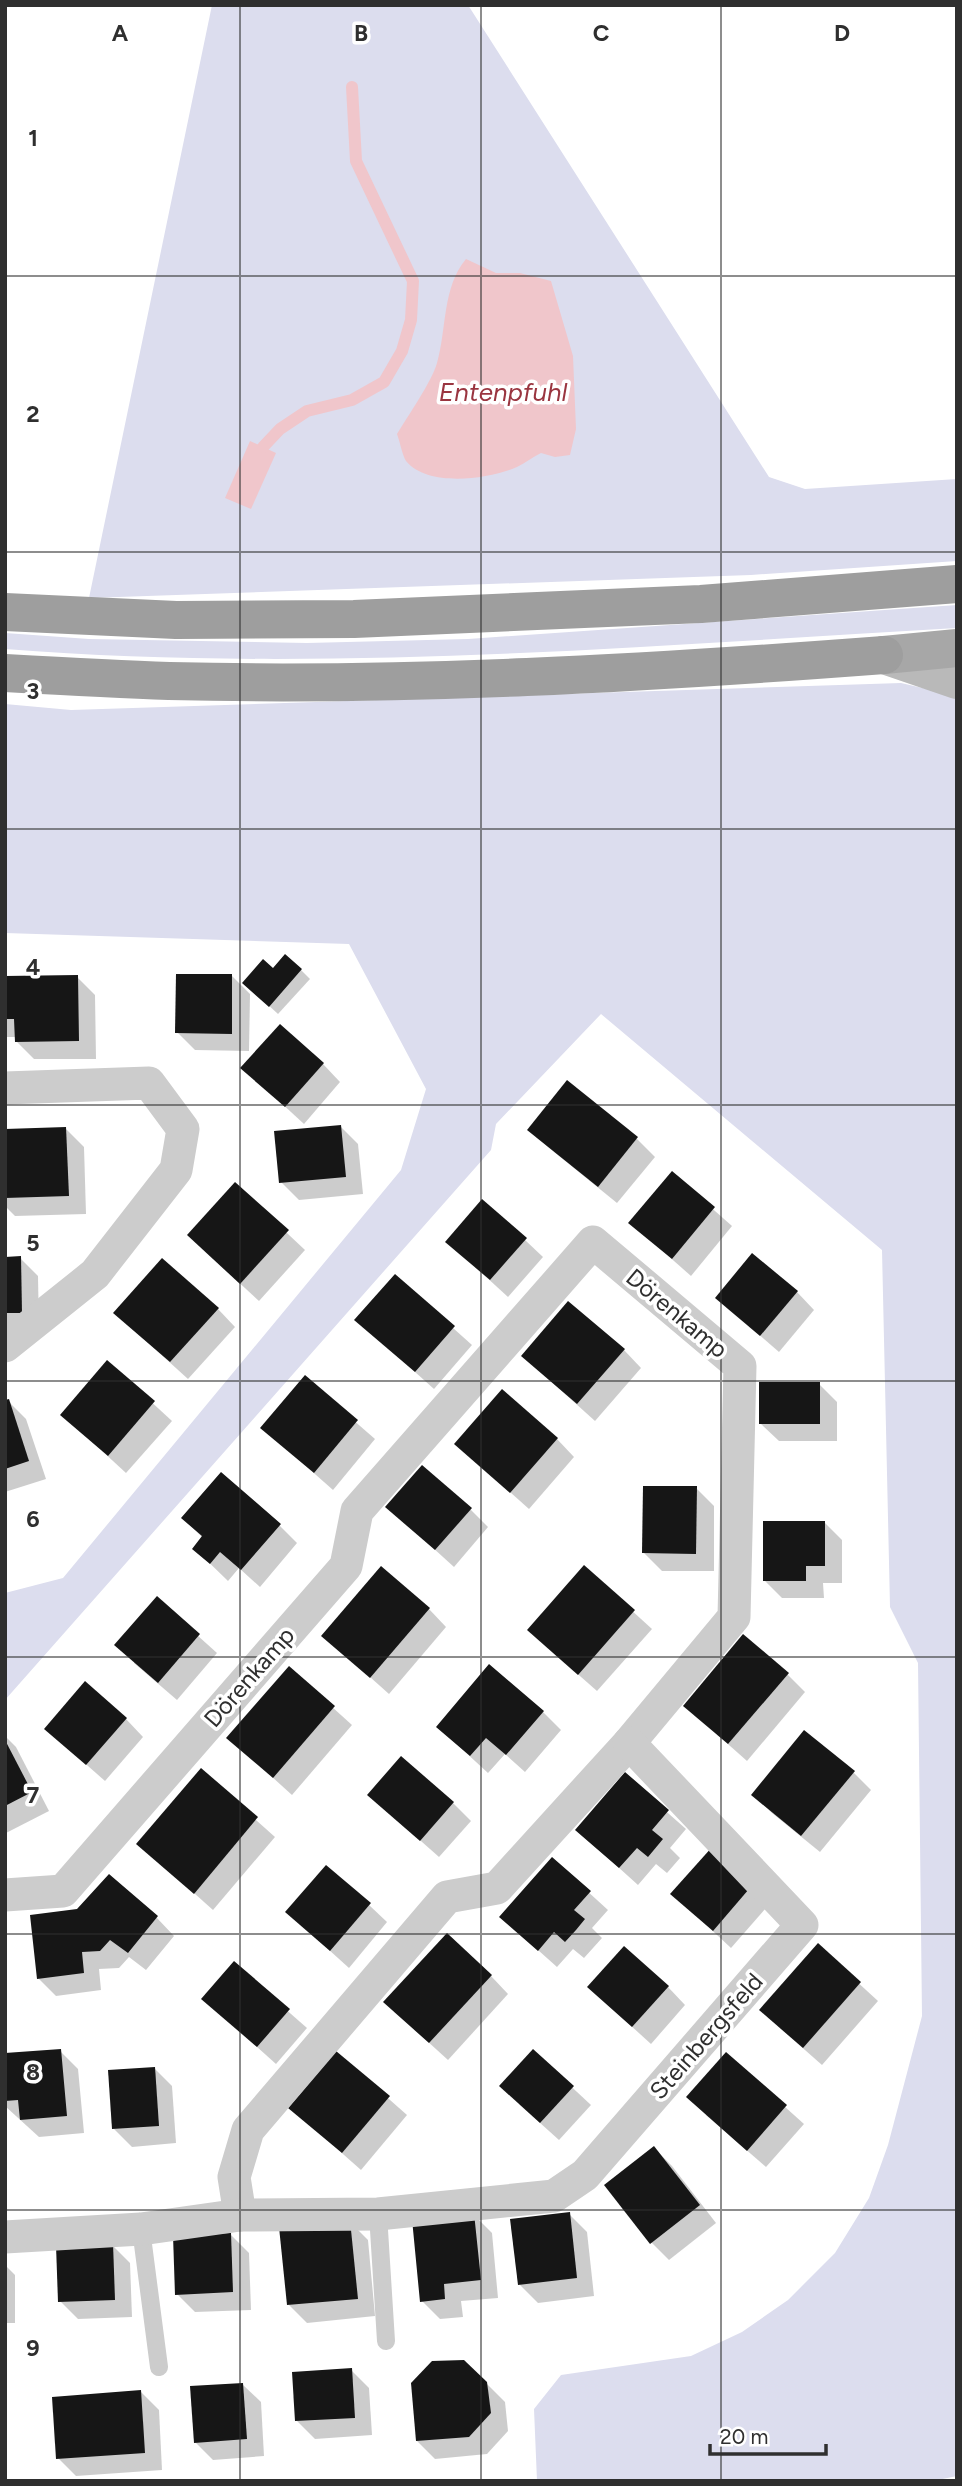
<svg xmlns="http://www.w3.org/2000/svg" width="962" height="2486" font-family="Figtree,sans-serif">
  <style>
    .green { fill: #dcddee }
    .water { fill: #f0c6cb }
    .shadow { fill: #0003 }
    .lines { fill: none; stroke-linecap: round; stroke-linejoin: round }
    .stream { stroke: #f0c6cb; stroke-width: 12 }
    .building { fill: #161616 }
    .service { stroke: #ccc; stroke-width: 18 }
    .minor { stroke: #ccc; stroke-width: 33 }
    .secondary { stroke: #b9b9b9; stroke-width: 38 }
    .primary { stroke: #a7a7a7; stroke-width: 38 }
    .trunk { stroke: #9e9e9e; stroke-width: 38 }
    .grid { fill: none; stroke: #2f2f2f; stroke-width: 2; stroke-opacity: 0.55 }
    .labels { text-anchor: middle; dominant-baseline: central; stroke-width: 7; stroke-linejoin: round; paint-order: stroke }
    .street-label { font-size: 24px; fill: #2f2f2f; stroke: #fff }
    .water-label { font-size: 26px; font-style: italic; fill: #9a3540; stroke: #fff }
    .grid-label { font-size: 23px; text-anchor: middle; font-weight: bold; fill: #2f2f2f; stroke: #fff; stroke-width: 7; stroke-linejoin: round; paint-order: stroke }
  </style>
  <rect width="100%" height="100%" fill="#fff"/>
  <g class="green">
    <path d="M212 5H468L769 477 805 489 957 479V561L751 575 89 598Z"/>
    <path d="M957 605V628C640 646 322 674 5 649V633L89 639 307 643 468 639Z"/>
    <path d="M901 683 957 696V2476L933 2481H537L534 2409 561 2375 691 2356 742 2332 788 2300 835 2253 869 2198 888 2145 922 2016 918 1663 890 1607 882 1250 601 1014 496 1124 491 1150 5 1700V1593L63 1578 401 1170 426 1089 349 944 5 933V704L71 710Z"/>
  </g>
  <g class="water">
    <path d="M466 259 496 273H520L551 281 573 356 576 429 570 455 555 457 541 453C533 457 525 463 517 467 490 479 428 488 406 461 402 454 400 442 397 434 408 416 432 381 437 363 447 328 442 288 466 259Z"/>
    <path d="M250 441 276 453 251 509 225 498Z"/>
  </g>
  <g class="shadow">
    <path d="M273 970H301L310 979 278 1014 253 991Z"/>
    <path d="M232 976 250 994 249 1051 195 1050 177 1032Z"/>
    <path d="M77 977 95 995 96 1059H34L16 1041V1037H5V978Z"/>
    <path d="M323 1064 340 1082 304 1124 243 1068Z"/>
    <path d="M568 1083 637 1139 655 1157 617 1203 548 1147 530 1130Z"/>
    <path d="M340 1126 358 1144 363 1194 299 1200 281 1182Z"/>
    <path d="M66 1129 84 1147 86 1214 15 1216 5 1206V1131Z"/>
    <path d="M672 1173 732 1226 691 1276 631 1223Z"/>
    <path d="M235 1184 305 1250 259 1301 207 1253Z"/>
    <path d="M525 1240 543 1257 508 1297 448 1242Z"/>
    <path d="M5 1258H20L38 1276 39 1330 5 1331Z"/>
    <path d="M395 1276 472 1345 434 1389 357 1320Z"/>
    <path d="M797 1292 814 1310 779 1352 717 1298Z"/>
    <path d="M218 1309 235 1327 188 1379 134 1330Z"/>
    <path d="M624 1350 641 1368 595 1421 523 1356Z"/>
    <path d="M108 1362 172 1421 126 1473 62 1414Z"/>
    <path d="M305 1378 375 1439 333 1490 263 1428Z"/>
    <path d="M819 1384 837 1402V1441H779L761 1424Z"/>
    <path d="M8 1401 26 1419 46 1479 5 1492V1402Z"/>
    <path d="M557 1439 574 1457 529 1509 456 1444Z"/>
    <path d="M696 1488 714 1506V1571H662L644 1553Z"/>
    <path d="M388 1507 471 1510 488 1527 454 1567Z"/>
    <path d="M183 1518 280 1526 297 1543 260 1587 239 1568 228 1581 194 1548 203 1538Z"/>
    <path d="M824 1522 842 1540V1583H823L824 1598H782L764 1580Z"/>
    <path d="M584 1567 652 1629 597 1691 547 1647Z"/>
    <path d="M157 1599 217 1653 177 1700 134 1663Z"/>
    <path d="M429 1609 446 1627 389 1694 323 1635Z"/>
    <path d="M289 1668 352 1725 292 1795 229 1738Z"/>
    <path d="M787 1674 805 1692 747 1761 685 1706Z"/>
    <path d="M543 1712 561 1730 525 1772 505 1754 488 1773 438 1727Z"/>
    <path d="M126 1719 143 1737 105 1781 46 1729Z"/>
    <path d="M5 1736 16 1747 49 1811 6 1833Z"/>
    <path d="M201 1771 275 1837 213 1910 139 1844Z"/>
    <path d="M853 1772 871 1790 820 1852 772 1813 754 1795Z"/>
    <path d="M625 1775 686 1829 670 1848 680 1858 667 1873 656 1864 638 1885 577 1830Z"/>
    <path d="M369 1795 453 1803 471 1821 439 1857Z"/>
    <path d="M713 1848 772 1901 731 1948 673 1894Z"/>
    <path d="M552 1859 608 1910 592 1928 602 1938 584 1958 573 1949 557 1967 501 1917Z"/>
    <path d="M369 1905 387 1922 349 1968 287 1912Z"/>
    <path d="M31 1916 157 1918 174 1936 146 1970 129 1957 119 1968 99 1969 101 1990 56 1996 38 1978Z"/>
    <path d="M818 1946 878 2001 822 2065 780 2028Z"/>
    <path d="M234 1964 307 2028 276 2064 204 1999Z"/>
    <path d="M491 1976 508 1994 448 2060 404 2020Z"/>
    <path d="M668 1987 685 2005 651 2044 607 2004Z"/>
    <path d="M60 2051 78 2069 84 2133 39 2137 5 2106V2055Z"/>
    <path d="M533 2051 591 2105 559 2140 519 2104Z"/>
    <path d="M337 2053 407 2115 361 2170 291 2108Z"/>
    <path d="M726 2054 804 2124 766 2167 706 2115Z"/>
    <path d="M154 2068 172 2086 176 2143 132 2147 114 2129Z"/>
    <path d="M654 2148 672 2166 716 2223 669 2260 652 2243Z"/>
    <path d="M569 2214 587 2232 594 2296 538 2303 520 2285Z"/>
    <path d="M474 2215 492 2233 498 2298 461 2301 463 2317 440 2319 422 2301Z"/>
    <path d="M350 2222 368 2240 375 2316 307 2323 289 2305Z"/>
    <path d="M231 2235 249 2253 251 2310 195 2312 177 2294Z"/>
    <path d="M112 2245 130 2263 132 2317 78 2319 60 2301Z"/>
    <path d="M5 2265 15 2275V2323H5Z"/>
    <path d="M351 2370 369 2388 372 2435 315 2439 297 2421Z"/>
    <path d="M486 2383 505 2402 508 2431 487 2454 435 2459 417 2441Z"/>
    <path d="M242 2384 261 2402 264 2456 213 2460 195 2442Z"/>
    <path d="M141 2392 159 2410 162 2470 76 2476 58 2458Z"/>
  </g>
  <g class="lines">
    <path class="stream" d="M263 447 280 429 307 411 352 400 384 382 402 351 411 320 413 281 356 161 352 87"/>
  </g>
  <g class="building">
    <path d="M285 954 302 969 269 1007 242 983 263 959 273 968Z"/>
    <path d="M176 974H232V1034L175 1033Z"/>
    <path d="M78 975 79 1041 15 1042 14 1019H5V976Z"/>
    <path d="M280 1024 324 1063 285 1107 240 1068Z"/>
    <path d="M567 1080 638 1137 598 1187 527 1130Z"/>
    <path d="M341 1125 346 1177 279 1183 274 1131Z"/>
    <path d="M66 1127 69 1196 5 1198V1129Z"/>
    <path d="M672 1171 715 1207 672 1259 628 1223Z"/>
    <path d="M235 1182 289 1230 240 1284 187 1235Z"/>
    <path d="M482 1199 527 1238 490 1280 445 1242Z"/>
    <path d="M752 1253 798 1291 760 1336 715 1298Z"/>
    <path d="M21 1256 22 1313H5V1257Z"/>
    <path d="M162 1258 219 1308 170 1362 113 1313Z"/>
    <path d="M395 1274 455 1326 415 1372 354 1320Z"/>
    <path d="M568 1301 625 1349 577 1404 521 1356Z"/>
    <path d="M107 1360 155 1401 108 1456 60 1415Z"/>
    <path d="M305 1375 358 1420 314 1473 260 1428Z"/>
    <rect x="759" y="1382" width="61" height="42"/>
    <path d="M502 1389 558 1438 510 1493 454 1444Z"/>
    <path d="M9 1399 29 1461 5 1469V1400Z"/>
    <path d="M422 1465 472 1508 435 1550 385 1507Z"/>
    <path d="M221 1472 281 1524 241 1570 220 1552 210 1564 192 1549 202 1536 181 1518Z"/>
    <path d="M643 1486H697L696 1554 642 1553Z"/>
    <path d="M763 1521H825V1566H806V1581H763Z"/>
    <path d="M584 1565 635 1610 578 1675 527 1630Z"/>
    <path d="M381 1566 430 1608 370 1678 321 1636Z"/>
    <path d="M157 1596 200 1634 158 1683 114 1645Z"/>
    <path d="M743 1634 789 1673 728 1744 683 1706Z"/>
    <path d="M489 1664 544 1711 506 1755 486 1738 470 1756 436 1727Z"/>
    <path d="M289 1666 335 1706 273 1778 226 1738Z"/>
    <path d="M85 1681 127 1718 86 1765 44 1729Z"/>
    <path d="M804 1730 855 1771 801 1836 751 1795Z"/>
    <path d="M5 1740 32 1792 5 1806Z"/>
    <path d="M401 1756 454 1802 420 1841 367 1795Z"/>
    <path d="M201 1768 258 1817 194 1894 136 1844Z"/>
    <path d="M625 1772 669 1810 652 1830 663 1839 648 1857 637 1848 619 1868 575 1830Z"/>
    <path d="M713 1846 755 1882 713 1931 670 1894Z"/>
    <path d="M552 1857 591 1891 574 1910 585 1919 576 1930 565 1942 554 1932 538 1951 499 1917Z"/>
    <path d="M326 1865 371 1903 330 1951 285 1912Z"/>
    <path d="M109 1874 158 1916 128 1953 110 1940 100 1951 82 1952 84 1973 37 1979 30 1915 77 1909Z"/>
    <path d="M447 1933 492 1975 429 2043 383 2002Z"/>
    <path d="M818 1943 861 1982 803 2048 759 2010Z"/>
    <path d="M624 1946 669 1986 632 2027 587 1987Z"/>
    <path d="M234 1961 290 2009 257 2047 201 1999Z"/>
    <path d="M61 2049 67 2116 20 2120 18 2100 5 2101V2053Z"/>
    <path d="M533 2049 574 2086 540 2123 499 2086Z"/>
    <path d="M336 2051 390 2096 342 2153 288 2108Z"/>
    <path d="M726 2052 787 2105 747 2151 686 2097Z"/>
    <path d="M155 2067 159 2126 112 2129 108 2070Z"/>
    <path d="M654 2146 700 2205 650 2244 604 2185Z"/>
    <path d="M570 2212 577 2278 518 2285 510 2219Z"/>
    <path d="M474 2213 481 2280 444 2284 445 2299 420 2302 412 2219Z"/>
    <path d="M350 2220 358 2299 287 2305 279 2227Z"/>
    <path d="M231 2233 233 2292 175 2295 173 2235Z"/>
    <path d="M113 2243 115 2300 58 2302 56 2245Z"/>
    <path d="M464 2360 487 2382 491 2413 469 2437 416 2441 411 2383 432 2361Z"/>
    <path d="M352 2368 355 2418 295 2421 292 2372Z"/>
    <path d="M243 2383 247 2439 194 2443 190 2386Z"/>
    <path d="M141 2390 145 2453 56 2459 52 2397Z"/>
  </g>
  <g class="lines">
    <g class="service">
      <path d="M378 2214 386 2341"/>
      <path d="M141 2229 159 2367"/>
    </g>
    <g class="minor">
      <path d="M5 1088 149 1083 183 1129 176 1170 95 1274 5 1346"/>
      <path d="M5 1895 63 1891 346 1566 357 1511 593 1242 740 1366 734 1617 629 1743 497 1888 447 1897 248 2130 234 2177 240 2215"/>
      <path d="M5 2237 141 2229 240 2215 378 2214 554 2196 585 2175 802 1925 629 1743"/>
    </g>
    <path class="secondary" d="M884 655 957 680"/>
    <path class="primary" d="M884 655 957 648"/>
    <g class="trunk">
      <path d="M5 612 176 620 354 619 701 604 957 584"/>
      <path d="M5 673C60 676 115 679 169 681 408 687 646 673 884 655"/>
    </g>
  </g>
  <path class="grid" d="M240 5V2481M481 5V2481M721 5V2481M5 276H957M5 552H957M5 829H957M5 1105H957M5 1381H957M5 1657H957M5 1934H957M5 2210H957"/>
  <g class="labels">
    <g class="street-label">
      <text transform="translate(677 1313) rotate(40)">Dörenkamp</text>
      <text transform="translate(249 1677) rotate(-49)">Dörenkamp</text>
      <text transform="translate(706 2036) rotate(-49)">Steinbergsfeld</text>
    </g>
    <g class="water-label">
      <text x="503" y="392">Entenpfuhl</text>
    </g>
  </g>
  <g class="grid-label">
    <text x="120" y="41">A</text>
    <text x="361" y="41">B</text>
    <text x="601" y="41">C</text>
    <text x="842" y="41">D</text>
    <text x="33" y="146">1</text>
    <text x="33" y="422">2</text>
    <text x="33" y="699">3</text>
    <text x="33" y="975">4</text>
    <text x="33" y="1251">5</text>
    <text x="33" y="1527">6</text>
    <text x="33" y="1803">7</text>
    <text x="33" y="2080">8</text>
    <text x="33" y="2356">9</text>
  </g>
  <rect width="962" height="2486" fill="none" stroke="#2f2f2f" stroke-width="14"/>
  <path d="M710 2444v10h116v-10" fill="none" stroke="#2f2f2f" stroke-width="3.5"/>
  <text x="720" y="2444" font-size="21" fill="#2f2f2f" stroke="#ffffff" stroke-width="5" paint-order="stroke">20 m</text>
</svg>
